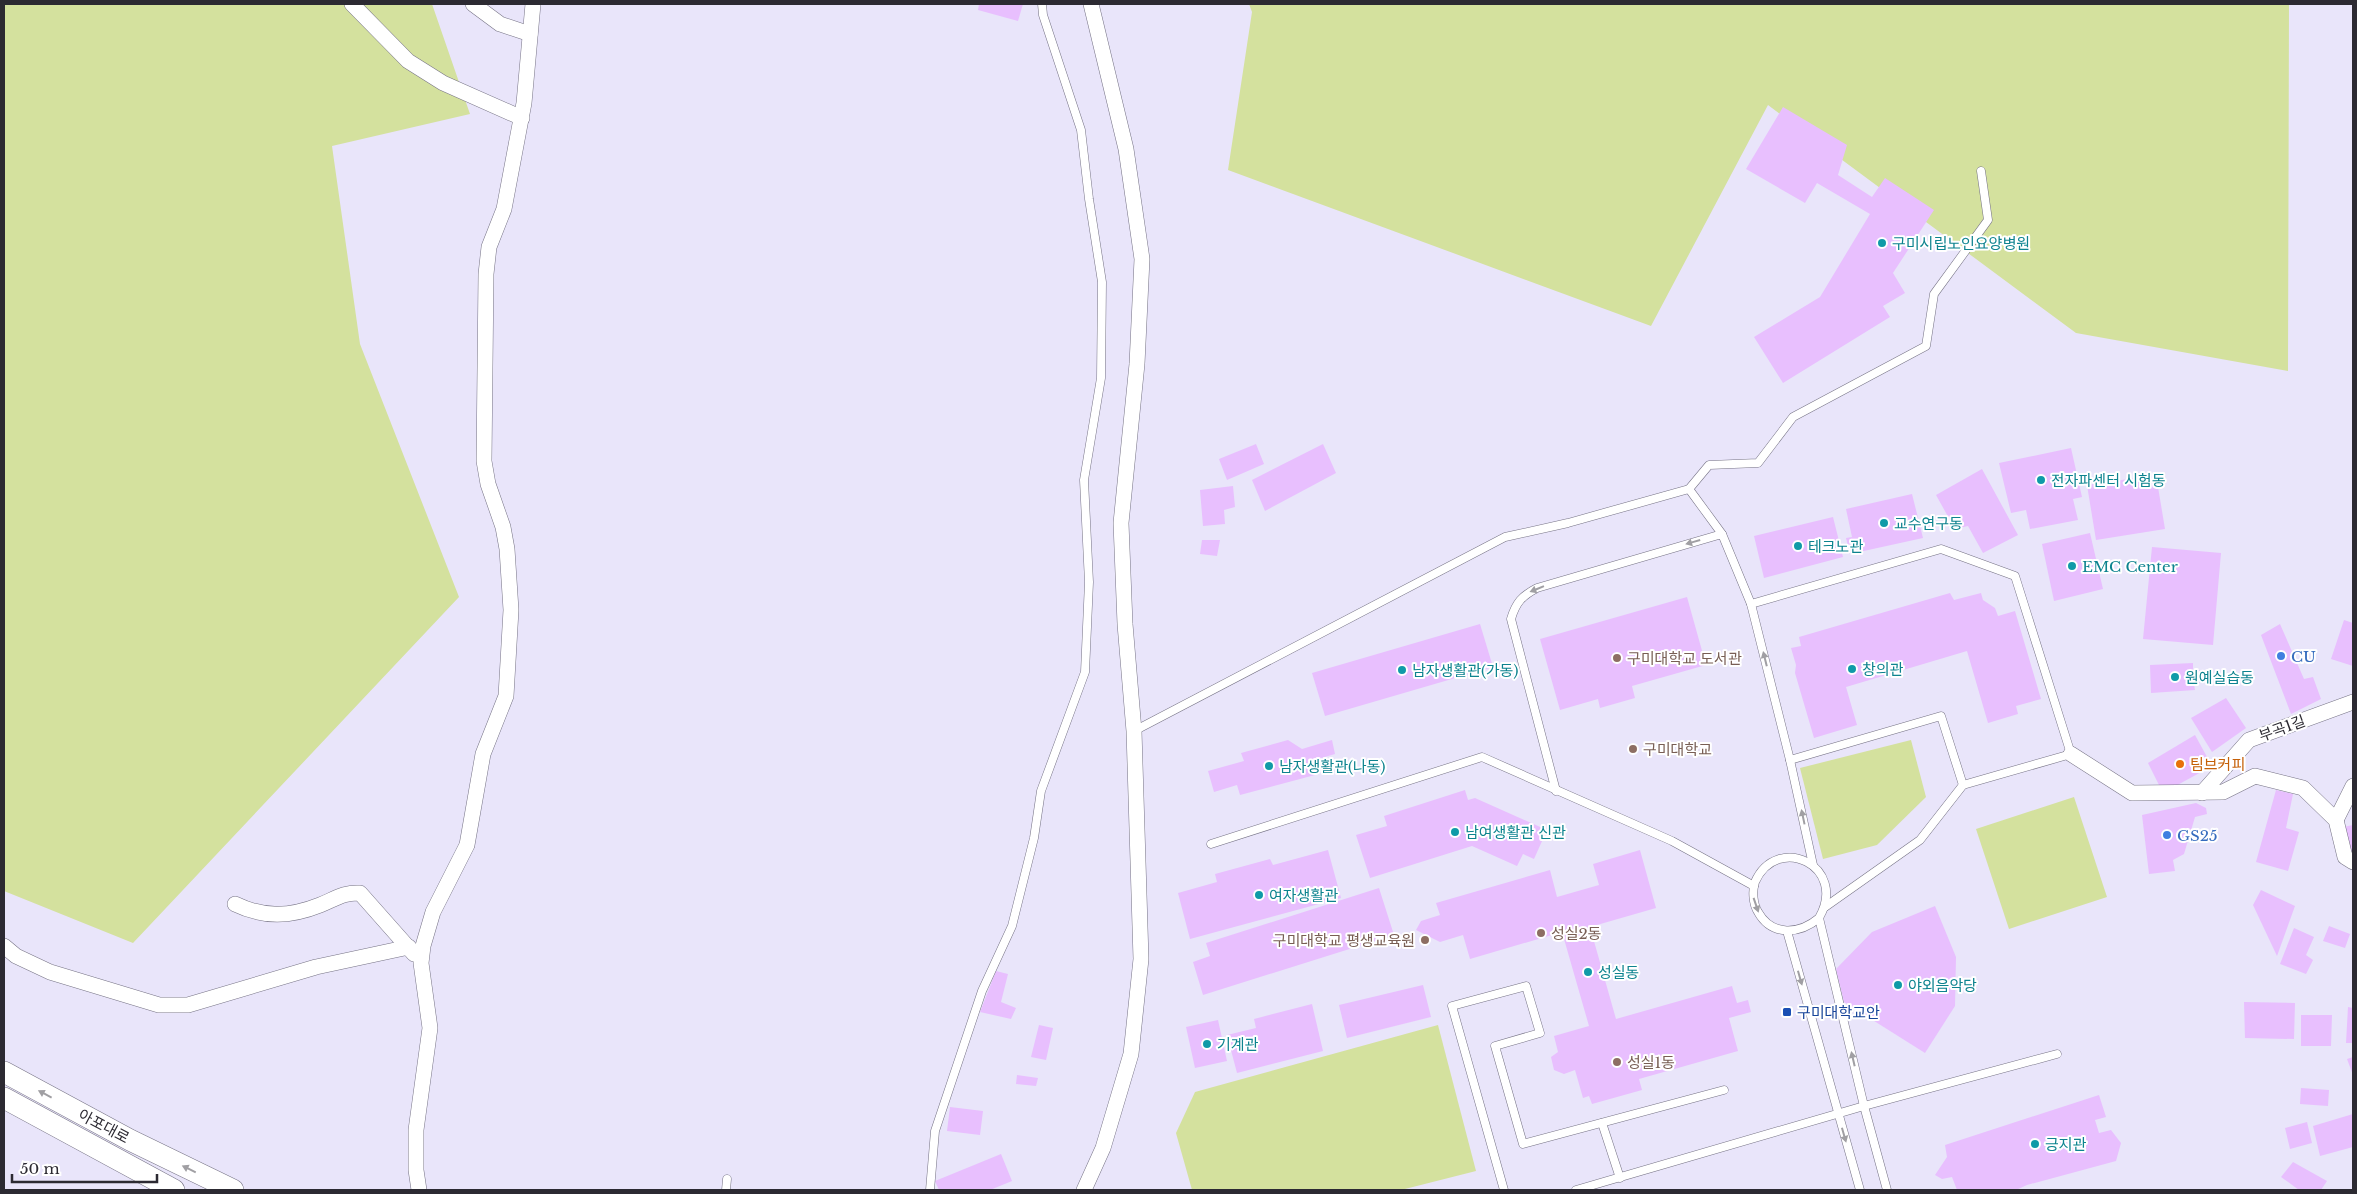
<svg xmlns="http://www.w3.org/2000/svg" width="2357" height="1194" font-family="'Libre Baskerville','Noto Sans KR',serif">
  <style>
    .green { fill: #d4e19e }
    .building { fill: #e8bffe }
    .lines { fill: none; stroke-linecap: round; stroke-linejoin: round }
    .lane-casing { stroke: #767385; stroke-width: 9 }
    .street-casing { stroke: #767385; stroke-width: 16 }
    .secondary-casing { stroke: #767385; stroke-width: 22 }
    .lane { stroke: #fff; stroke-width: 8 }
    .street { stroke: #fff; stroke-width: 15 }
    .secondary { stroke: #fff; stroke-width: 21 }
    .oneway { fill: #a09fa3 }
    .culture-dot { fill: #0f9aa8; stroke: #fff; stroke-width: 2 }
    .shop-dot { fill: #3f7fe0; stroke: #fff; stroke-width: 2 }
    .education-dot { fill: #8d6e63; stroke: #fff; stroke-width: 2 }
    .food-dot { fill: #e8710a; stroke: #fff; stroke-width: 2 }
    .transit-dot { fill: #1a4fb4; stroke: #fff; stroke-width: 2 }
    .labels { text-anchor: middle; dominant-baseline: central; stroke-width: 4; stroke-linejoin: round; paint-order: stroke }
    .culture-label { font-size: 15px; fill: #0d838f; stroke: #fff; text-anchor: start }
    .shop-label { font-size: 15px; fill: #366cbe; stroke: #fff; text-anchor: start }
    .education-label { font-size: 15px; fill: #785e54; stroke: #fff; text-anchor: start }
    .street-label { font-size: 15px; fill: #2c2a32; stroke: #fff }
    .food-label { font-size: 15px; fill: #c56008; stroke: #fff; text-anchor: start }
    .transit-label { font-size: 15px; fill: #164399; stroke: #fff; text-anchor: start }
  </style>
  <rect width="100%" height="100%" fill="#e9e5fa"/>
  <g class="green">
    <path d="M4 4H432L470 114 332 146 360 344 459 597 133 943 4 891Z"/>
    <path d="M1249 4H2289L2288 371 2076 333 1768 105 1651 326 1228 170 1252 12Z"/>
    <path d="M1911 740 1926 797 1877 845 1823 859 1800 768Z"/>
    <path d="M2074 797 2107 897 2009 929 1976 829Z"/>
    <path d="M1438 1025 1476 1171 1401 1190H1192L1176 1133 1195 1092Z"/>
  </g>
  <g class="building">
    <path d="M979 4H1023L1018 21 978 10Z"/>
    <path d="M1783 107 1847 145 1838 175 1872 197 1885 178 1934 210 1893 273 1905 293 1883 306 1890 317 1783 383 1754 337 1820 297 1870 214 1817 183 1805 203 1746 169Z"/>
    <path d="M1256 444 1264 464 1227 480 1219 459Z"/>
    <path d="M1323 444 1336 473 1265 511 1252 480Z"/>
    <path d="M2071 448 2082 497 2073 499 2078 520 2030 529 2026 510 2011 513 1999 463Z"/>
    <path d="M1982 469 2018 535 1983 553 1968 526 1955 529 1936 495Z"/>
    <path d="M2156 475 2165 529 2096 540 2087 485Z"/>
    <path d="M1233 486 1235 507 1224 510 1225 524 1203 526 1200 490Z"/>
    <path d="M1912 494 1923 538 1850 554 1846 538 1852 537 1846 509Z"/>
    <path d="M1833 517 1843 557 1764 578 1754 536Z"/>
    <path d="M2090 533 2103 589 2054 601 2042 544Z"/>
    <path d="M1202 540H1220L1217 556 1200 554Z"/>
    <path d="M2152 547 2221 553 2213 645 2143 639Z"/>
    <path d="M1950 593 1954 600 1981 593 1983 600 1995 608 1998 616 2015 611 2041 699 2016 706 2018 714 1988 723 1967 651 1846 687 1857 725 1814 738 1795 673 1796 665 1791 648 1801 646 1799 637Z"/>
    <path d="M1687 597 1706 665 1632 686 1635 698 1600 708 1598 699 1560 710 1540 639Z"/>
    <path d="M2344 620 2353 623V666L2331 659Z"/>
    <path d="M1480 624 1493 667 1325 716 1312 673Z"/>
    <path d="M2280 624 2304 679 2313 677 2321 699 2291 714 2261 635Z"/>
    <path d="M2193 663V670H2200V683L2194 684 2195 690 2151 693 2150 665Z"/>
    <path d="M2226 698 2246 728 2212 752 2191 718Z"/>
    <path d="M2195 735 2212 766 2163 793 2148 763Z"/>
    <path d="M1288 740 1302 749 1332 740 1335 754 1311 761 1315 775 1240 795 1237 785 1214 792 1208 771 1244 761 1241 753Z"/>
    <path d="M1465 790 1468 800 1475 798 1547 830 1534 859 1523 854 1517 866 1472 846 1370 878 1356 835 1387 826 1384 816Z"/>
    <path d="M2276 790 2293 794 2286 828 2299 832 2288 871 2256 862Z"/>
    <path d="M2196 803 2206 808 2207 814 2195 817 2184 854 2173 860 2175 871 2149 874 2142 815Z"/>
    <path d="M2353 825V856L2349 857 2343 827Z"/>
    <path d="M1328 850 1341 898 1190 939 1178 893 1217 882 1215 874 1270 859 1273 865Z"/>
    <path d="M1640 850 1656 908 1590 927 1616 1019 1732 986 1737 1003 1748 1000 1751 1012 1729 1018 1738 1051 1639 1079 1642 1090 1592 1104 1589 1096 1583 1098 1575 1070 1564 1074 1554 1070 1551 1057 1558 1052 1554 1036 1589 1026 1562 932 1470 959 1463 935 1440 942 1416 930 1421 921 1440 915 1436 903 1550 870 1557 897 1599 885 1593 864Z"/>
    <path d="M1379 888 1394 935 1203 995 1193 962 1210 956 1206 943Z"/>
    <path d="M2261 890 2295 906 2277 956 2253 905Z"/>
    <path d="M1935 906 1956 957 1955 1006 1925 1053 1844 1002 1836 969 1872 932Z"/>
    <path d="M2329 926 2350 934 2345 948 2323 941Z"/>
    <path d="M2294 928 2314 937 2306 955 2313 960 2306 974 2280 964Z"/>
    <path d="M996 971 1008 974 1001 1002 1016 1008 1011 1019 980 1012Z"/>
    <path d="M1423 985 1431 1017 1347 1038 1339 1005Z"/>
    <path d="M2244 1002 2295 1003 2294 1039 2245 1038Z"/>
    <path d="M1312 1004 1323 1051 1237 1073 1227 1035 1256 1028 1254 1019Z"/>
    <path d="M2348 1007 2353 1008V1043H2346Z"/>
    <path d="M2301 1015H2332L2331 1046H2301Z"/>
    <path d="M1218 1020 1227 1061 1195 1068 1186 1027Z"/>
    <path d="M1039 1025 1053 1028 1046 1060 1031 1057Z"/>
    <path d="M2353 1057V1075L2347 1059Z"/>
    <path d="M1017 1075 1038 1078 1036 1086 1016 1084Z"/>
    <path d="M2301 1088 2329 1090 2328 1106 2300 1104Z"/>
    <path d="M2099 1095 2106 1117 2095 1120 2099 1133 2111 1130 2121 1143 2116 1161 2027 1185 2016 1190H1957L1952 1177 1942 1179 1935 1175 1947 1157 1945 1145Z"/>
    <path d="M950 1107 983 1111 980 1135 947 1131Z"/>
    <path d="M2353 1114V1147L2320 1156 2313 1126Z"/>
    <path d="M2307 1122 2312 1143 2290 1149 2285 1128Z"/>
    <path d="M1001 1154 1012 1181 990 1190H939L935 1181Z"/>
    <path d="M2293 1162 2327 1181 2321 1190H2299L2281 1177Z"/>
  </g>
  <g class="lines">
    <defs>
      <g id="lane">
        <path d="M1722 534 1689 489 1709 465 1758 463 1793 417 1926 346 1934 294 1988 220 1981 171"/>
        <path d="M1751 604 1941 549 2015 576 2071 754 1963 785 1920 840 1825 907"/>
        <path d="M1134 731 1505 537 1568 523 1689 489"/>
        <path d="M1790 760 1941 716 1963 785"/>
        <path d="M1556 791 1511 619C1516 602 1522 596 1537 588L1722 534 1751 604 1790 760 1813 865"/>
        <path d="M1211 844 1482 757 1672 841 1754 886"/>
        <path d="M1819 918C1800 934 1772 937 1758 912 1753 904 1752 891 1755 882 1777 832 1849 866 1819 918L1864 1106 1887 1190"/>
        <path d="M1787 931 1860 1190"/>
        <path d="M1602 1123 1620 1178"/>
        <path d="M726 1190 727 1179"/>
        <path d="M930 1190 935 1131 982 991 1012 926 1034 838 1041 791 1085 672 1089 582 1084 480 1101 378 1102 282 1089 199 1081 130 1043 15 1042 4"/>
        <path d="M1504 1190 1452 1006 1526 986 1540 1033 1495 1046 1523 1144 1724 1090"/>
        <path d="M1576 1190 1864 1106 2057 1054"/>
      </g>
      <g id="street">
        <path d="M352 4 408 61 443 83 522 118"/>
        <path d="M473 4 500 24 530 34"/>
        <path d="M2071 754 2132 793 2223 792 2255 776 2303 788 2336 820 2345 857 2353 862"/>
        <path d="M2202 793 2249 740 2353 702"/>
        <path d="M2336 820 2353 786"/>
        <path d="M235 904C264 918 290 917 320 905 335 899 344 892 360 893L414 954"/>
        <path d="M4 946 16 956 50 972 159 1005H188L316 967 409 947"/>
        <path d="M419 1190 416 1170V1130L430 1028 421 963 423 946 433 912 467 845 483 754 506 696 511 610 507 549 503 527 488 484 484 461 486 274 489 247 504 209 524 103 533 4"/>
        <path d="M1084 1190 1103 1148 1131 1054 1141 959 1134 731 1125 624 1121 523 1137 364 1142 259 1126 149 1091 4"/>
      </g>
      <g id="secondary">
        <path d="M4 1072 130 1140 233 1190"/>
        <path d="M4 1098 174 1190"/>
      </g>
    </defs>
    <use href="#lane" class="lane-casing"/>
    <use href="#street" class="street-casing"/>
    <use href="#secondary" class="secondary-casing"/>
    <use href="#lane" class="lane"/>
    <use href="#street" class="street"/>
    <use href="#secondary" class="secondary"/>
  </g>
  <defs><path id="oneway-solid" d="M-6-.8H1V-3.2L6.5 0L1 3.2V.8H-6Z" transform="scale(1.25)"/></defs>
  <g class="oneway">
    <use href="#oneway-solid" transform="translate(1693 542) rotate(164)"/>
    <use href="#oneway-solid" transform="translate(1537 589) rotate(158)"/>
    <use href="#oneway-solid" transform="translate(1765 659) rotate(-104)"/>
    <use href="#oneway-solid" transform="translate(1803 817) rotate(-102)"/>
    <use href="#oneway-solid" transform="translate(1756 905) rotate(71)"/>
    <use href="#oneway-solid" transform="translate(1800 978) rotate(74)"/>
    <use href="#oneway-solid" transform="translate(1853 1059) rotate(-103)"/>
    <use href="#oneway-solid" transform="translate(45 1094) rotate(-152)"/>
    <use href="#oneway-solid" transform="translate(1844 1135) rotate(74)"/>
    <use href="#oneway-solid" transform="translate(189 1169) rotate(-154)"/>
  </g>
  <g class="culture-dot">
    <circle cx="1882" cy="243" r="5"/>
    <circle cx="2041" cy="480" r="5"/>
    <circle cx="1884" cy="523" r="5"/>
    <circle cx="1798" cy="546" r="5"/>
    <circle cx="2072" cy="566" r="5"/>
    <circle cx="1852" cy="669" r="5"/>
    <circle cx="1402" cy="670" r="5"/>
    <circle cx="2175" cy="677" r="5"/>
    <circle cx="1269" cy="766" r="5"/>
    <circle cx="1455" cy="832" r="5"/>
    <circle cx="1259" cy="895" r="5"/>
    <circle cx="1588" cy="972" r="5"/>
    <circle cx="1898" cy="985" r="5"/>
    <circle cx="1207" cy="1044" r="5"/>
    <circle cx="2035" cy="1144" r="5"/>
  </g>
  <g class="shop-dot">
    <circle cx="2281" cy="656" r="5"/>
    <circle cx="2167" cy="835" r="5"/>
  </g>
  <g class="education-dot">
    <circle cx="1617" cy="658" r="5"/>
    <circle cx="1633" cy="749" r="5"/>
    <circle cx="1541" cy="933" r="5"/>
    <circle cx="1425" cy="940" r="5"/>
    <circle cx="1617" cy="1062" r="5"/>
  </g>
  <circle class="food-dot" cx="2180" cy="764" r="5"/>
  <rect class="transit-dot" x="1782" y="1007" width="10" height="10" rx="2.5"/>
  <g class="labels">
    <g class="culture-label">
      <text x="1892" y="243">구미시립노인요양병원</text>
      <text x="2051" y="480">전자파센터 시험동</text>
      <text x="1894" y="523">교수연구동</text>
      <text x="1808" y="546">테크노관</text>
      <text x="2082" y="566">EMC Center</text>
      <text x="1862" y="669">창의관</text>
      <text x="1412" y="670">남자생활관(가동)</text>
      <text x="2185" y="677">원예실습동</text>
      <text x="1279" y="766">남자생활관(나동)</text>
      <text x="1465" y="832">남여생활관 신관</text>
      <text x="1269" y="895">여자생활관</text>
      <text x="1598" y="972">성실동</text>
      <text x="1908" y="985">야외음악당</text>
      <text x="1217" y="1044">기계관</text>
      <text x="2045" y="1144">긍지관</text>
    </g>
    <g class="shop-label">
      <text x="2291" y="656">CU</text>
      <text x="2177" y="835">GS25</text>
    </g>
    <g class="education-label">
      <text x="1627" y="658">구미대학교 도서관</text>
      <text x="1643" y="749">구미대학교</text>
      <text x="1551" y="933">성실2동</text>
      <text x="1415" y="940" text-anchor="end">구미대학교 평생교육원</text>
      <text x="1627" y="1062">성실1동</text>
    </g>
    <g class="street-label">
      <text transform="translate(2282 728) rotate(-20)">부곡1길</text>
      <text transform="translate(104 1126) rotate(28)">아포대로</text>
    </g>
    <g class="food-label">
      <text x="2190" y="764">팀브커피</text>
    </g>
    <g class="transit-label">
      <text x="1797" y="1012">구미대학교안</text>
    </g>
  </g>
  <rect width="2357" height="1194" fill="none" stroke="#2c2a32" stroke-width="10"/>
  <path d="M12 1174v8h145v-8" fill="none" stroke="#2c2a32" stroke-width="2.5"/>
  <text x="20" y="1174" font-size="15" fill="#2c2a32" stroke="#ffffff" stroke-width="4" paint-order="stroke">50 m</text>
</svg>
